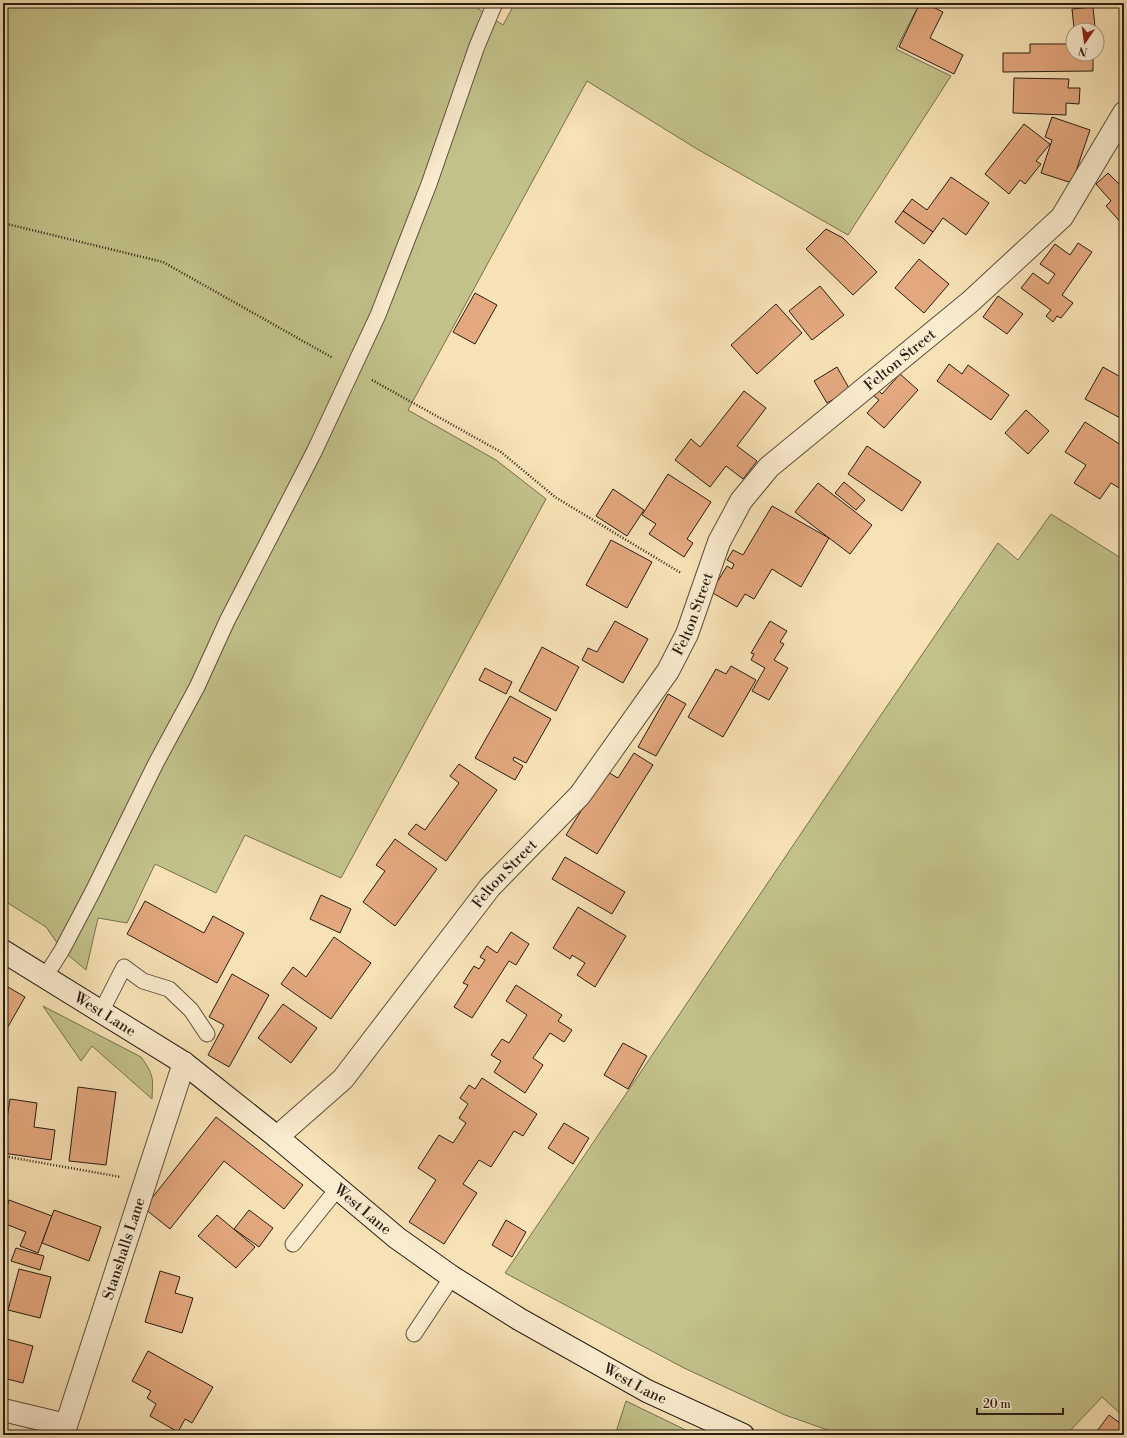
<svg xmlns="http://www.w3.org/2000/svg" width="1127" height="1438" font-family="'Libre Bodoni',serif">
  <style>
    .green { fill: #c2c28a; stroke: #757050 }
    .building { fill: #e3a87d; stroke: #281e15 }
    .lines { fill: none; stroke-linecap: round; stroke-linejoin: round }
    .lane-casing { stroke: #5c4f3d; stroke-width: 17 }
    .street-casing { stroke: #5c4f3d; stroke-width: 24 }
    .secondary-casing { stroke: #281e15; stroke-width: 24 }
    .path { stroke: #281e15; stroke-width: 2.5; stroke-dasharray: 1 2; stroke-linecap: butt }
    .lane { stroke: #faeccf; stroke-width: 15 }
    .street { stroke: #faeccf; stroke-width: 22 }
    .secondary { stroke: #faeccf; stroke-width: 22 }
    .labels { text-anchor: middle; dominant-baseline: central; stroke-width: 4; stroke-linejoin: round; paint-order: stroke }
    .street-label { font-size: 15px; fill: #281e15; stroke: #faeccf }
  </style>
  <rect width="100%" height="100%" fill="#f7e2b5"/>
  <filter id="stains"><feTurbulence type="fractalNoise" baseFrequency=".005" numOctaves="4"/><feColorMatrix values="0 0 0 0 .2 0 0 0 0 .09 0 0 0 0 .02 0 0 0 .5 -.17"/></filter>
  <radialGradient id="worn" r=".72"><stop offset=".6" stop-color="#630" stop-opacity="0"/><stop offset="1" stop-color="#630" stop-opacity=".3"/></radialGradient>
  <g class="green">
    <path d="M3 3H479L477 8 503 25 515 3H920L896 49 951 76 848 235 697 149 587 81 408 410 496 460 546 499 341 878 245 835 216 893 155 864 127 923 98 918 86 970 62 950 46 927 3 900Z"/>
    <path d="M1051 514 1124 560V1417L1102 1397 1066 1435H842L785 1415 684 1368 505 1273C670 1030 832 785 998 543L1018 560Z"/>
    <path d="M43 1006 141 1057C154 1075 153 1077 152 1099L92 1046 81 1061Z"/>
    <path d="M626 1401 696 1435H615Z"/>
  </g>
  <g class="building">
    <path d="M920 3H925L943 12 930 38 963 55 954 74 899 47Z"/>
    <path d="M1093 7 1095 27 1074 28 1072 9Z"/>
    <path d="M1030 44H1073V54H1093V71L1003 72V53H1030Z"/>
    <path d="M1014 78 1069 79 1068 88H1080L1079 104 1066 103V115L1013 113Z"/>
    <path d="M1052 117 1090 130 1072 183 1041 173 1052 140 1045 137Z"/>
    <path d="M1024 124 1050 144 1036 161 1041 164 1025 184 1020 180 1009 194 985 174Z"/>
    <path d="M1108 173 1122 187 1124 185V226L1106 206 1111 201 1096 184Z"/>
    <path d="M951 177 989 203 966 235 943 218 933 232 903 211 912 199 927 210Z"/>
    <path d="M903 211 933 232 924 244 895 222Z"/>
    <path d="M826 229 843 238 877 272 853 295 806 249Z"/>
    <path d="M1078 243 1092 252 1062 295 1073 303 1061 318 1057 316 1053 322 1046 316 1051 310 1021 288 1033 273 1048 284 1055 274 1040 264 1055 244 1070 255Z"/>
    <path d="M919 259 949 284 924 313 895 288Z"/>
    <path d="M820 286 844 315 812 340 789 311Z"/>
    <path d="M475 293 497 305 475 344 453 332Z"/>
    <path d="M998 296 1023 314 1007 334 983 317Z"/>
    <path d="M776 304 802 333 757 374 731 345Z"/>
    <path d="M949 364 962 374 968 365 1009 395 991 420 937 381Z"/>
    <path d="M837 367 850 390 827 403 814 381Z"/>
    <path d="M1103 367 1124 379V420L1085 399Z"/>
    <path d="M900 374 918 390 884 428 867 413 879 400 874 396 879 391 882 394Z"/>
    <path d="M744 391 766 408 737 446 757 461 743 479 726 466 710 487 675 460 691 439 700 447Z"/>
    <path d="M1026 410 1049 431 1028 454 1005 433Z"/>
    <path d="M1085 422 1124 447V491L1111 483 1100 499 1074 483 1086 465 1065 452Z"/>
    <path d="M867 446 921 482 902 511 848 474Z"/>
    <path d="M668 474 711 502 687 539 693 543 684 557 649 534 656 524 642 515Z"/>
    <path d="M844 482 865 500 856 510 835 493Z"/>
    <path d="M818 483 872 525 850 554 795 512Z"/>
    <path d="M613 489 644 510 627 536 596 516Z"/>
    <path d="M772 506 829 538 801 587 772 569 754 599 745 594 737 607 711 592 727 566 732 569 734 564 727 560 733 550 743 555Z"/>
    <path d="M611 540 652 562 627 608 586 585Z"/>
    <path d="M615 621 648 639 623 683 582 660 588 648 597 652Z"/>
    <path d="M770 621 787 631 780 642 784 644 774 660 788 668 769 700 752 691 765 668 751 660 754 654 751 653Z"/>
    <path d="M542 647 579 667 556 711 519 691Z"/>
    <path d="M731 666 756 680 723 737 688 717 716 669 726 674Z"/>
    <path d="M485 668 512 682 506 694 479 680Z"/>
    <path d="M668 694 686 704 656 756 638 747Z"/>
    <path d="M510 696 551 719 526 763 514 757 513 760 523 766 515 780 475 758Z"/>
    <path d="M634 753 653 765 597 854 566 835 606 771 618 778Z"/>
    <path d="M459 764 497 790 446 861 408 834 416 824 425 830 459 783 450 776Z"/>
    <path d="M395 839 437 869 395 926 363 902 385 871 376 865Z"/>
    <path d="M565 857 625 892 612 914 552 879Z"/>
    <path d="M321 895 351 909 340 933 310 919Z"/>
    <path d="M145 901 204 933 213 916 244 933 217 983 127 934Z"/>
    <path d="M578 907 626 936 595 987 577 975 585 963 572 955 570 959 553 948Z"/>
    <path d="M511 932 529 944 516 965 509 961 472 1018 454 1007 468 985 463 983 474 966 479 969 485 960 480 957 487 946 497 953Z"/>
    <path d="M334 937 371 963 331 1019 281 984 293 967 306 977Z"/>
    <path d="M232 974 269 995 229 1067 208 1055 224 1025 209 1017Z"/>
    <path d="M3 984 25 997 5 1032 3 1031Z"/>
    <path d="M516 985 562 1015 558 1021 572 1030 564 1042 550 1033 533 1058 543 1065 525 1093 494 1072 501 1061 491 1055 502 1039 509 1043 527 1015 506 1001Z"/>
    <path d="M283 1004 317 1028 291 1063 258 1038Z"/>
    <path d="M623 1043 647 1056 628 1089 604 1075Z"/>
    <path d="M482 1078 537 1114 523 1136 514 1131 491 1167 479 1160 463 1184 477 1193 444 1244 409 1222 436 1180 418 1168 439 1135 453 1143 466 1123 459 1118 468 1104 460 1098 469 1085 475 1089Z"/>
    <path d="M78 1087 116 1092 106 1165 69 1161Z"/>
    <path d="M10 1099 37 1103 34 1127 55 1130 51 1160 3 1153V1125H6Z"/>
    <path d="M216 1117 303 1185 284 1209 224 1161 170 1229 144 1208Z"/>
    <path d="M564 1123 589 1138 573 1164 548 1148Z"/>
    <path d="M9 1200 52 1216 38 1253 20 1246 26 1232 3 1223V1218Z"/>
    <path d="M54 1210 101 1227 89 1261 42 1243Z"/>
    <path d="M249 1210 273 1228 259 1247 234 1229Z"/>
    <path d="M217 1215 255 1247 236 1268 198 1236Z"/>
    <path d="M506 1220 526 1232 512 1257 492 1245Z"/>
    <path d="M16 1248 44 1256 40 1270 11 1261Z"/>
    <path d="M19 1269 51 1277 40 1318 8 1310Z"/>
    <path d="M160 1271 180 1277 175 1293 193 1298 182 1333 145 1322Z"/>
    <path d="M3 1338 33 1346 23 1383 3 1378Z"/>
    <path d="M148 1351 213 1387 192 1423 185 1419 178 1432 150 1416 156 1404 147 1398 151 1391 132 1381Z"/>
    <path d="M1109 1415 1124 1426V1435H1094Z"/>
  </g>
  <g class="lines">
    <defs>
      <g id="lane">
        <path d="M45 977 62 950 93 891 156 763 197 687 227 621 314 452 378 315 429 184 477 46 495 3"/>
        <path d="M101 1012 124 967 143 981 169 989 191 1010 207 1034"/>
        <path d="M293 1244 338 1188"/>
        <path d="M414 1334 452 1277"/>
      </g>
      <g id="street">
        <path id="s1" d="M277 1137 343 1079 490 887 580 795 668 671 687 634 719 542 741 501 769 467 970 302 1062 217 1124 113"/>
        <path d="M3 1410 66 1425"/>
        <path id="s2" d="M63 1435 184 1063"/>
      </g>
      <g id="secondary">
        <path id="s3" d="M3 951 184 1063 277 1137 397 1238 452 1277 519 1319 647 1391 743 1435"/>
      </g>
    </defs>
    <use href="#lane" class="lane-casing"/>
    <use href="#street" class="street-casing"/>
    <use href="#secondary" class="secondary-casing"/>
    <g class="path">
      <path d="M3 223 163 262 333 358"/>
      <path d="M372 380 501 452 555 497 681 573"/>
      <path d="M3 1156 121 1177"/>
    </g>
    <use href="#lane" class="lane"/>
    <use href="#street" class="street"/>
    <use href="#secondary" class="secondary"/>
  </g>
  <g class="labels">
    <g class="street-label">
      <text stroke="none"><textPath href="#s1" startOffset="1009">Felton Street</textPath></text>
      <text stroke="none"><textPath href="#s1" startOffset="673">Felton Street</textPath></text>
      <text stroke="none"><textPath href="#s1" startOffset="349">Felton Street</textPath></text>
      <text stroke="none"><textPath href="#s3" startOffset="120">West Lane</textPath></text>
      <text stroke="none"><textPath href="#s3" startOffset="444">West Lane</textPath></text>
      <text stroke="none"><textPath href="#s2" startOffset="196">Stanshalls Lane</textPath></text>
      <text stroke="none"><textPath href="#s3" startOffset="768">West Lane</textPath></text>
    </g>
  </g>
  <rect width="1127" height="1438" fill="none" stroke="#f7e2b5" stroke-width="16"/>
  <rect x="4" y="4" width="1119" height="1430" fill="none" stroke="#281e15" stroke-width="2"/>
  <rect x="8" y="8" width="1111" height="1422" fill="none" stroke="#281e15"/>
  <g transform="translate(1085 42) rotate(193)"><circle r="19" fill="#faeccf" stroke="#a69a85"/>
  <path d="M0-3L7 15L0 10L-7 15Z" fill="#8f2418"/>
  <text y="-6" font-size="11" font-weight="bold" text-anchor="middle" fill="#281e15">N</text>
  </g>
  <path d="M977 1408v6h86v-6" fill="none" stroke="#281e15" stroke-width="2"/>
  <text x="983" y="1408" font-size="12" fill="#281e15" stroke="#faeccf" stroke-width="3" paint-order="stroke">20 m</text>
  <rect width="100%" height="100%" filter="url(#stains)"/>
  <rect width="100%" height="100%" fill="url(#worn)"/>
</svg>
